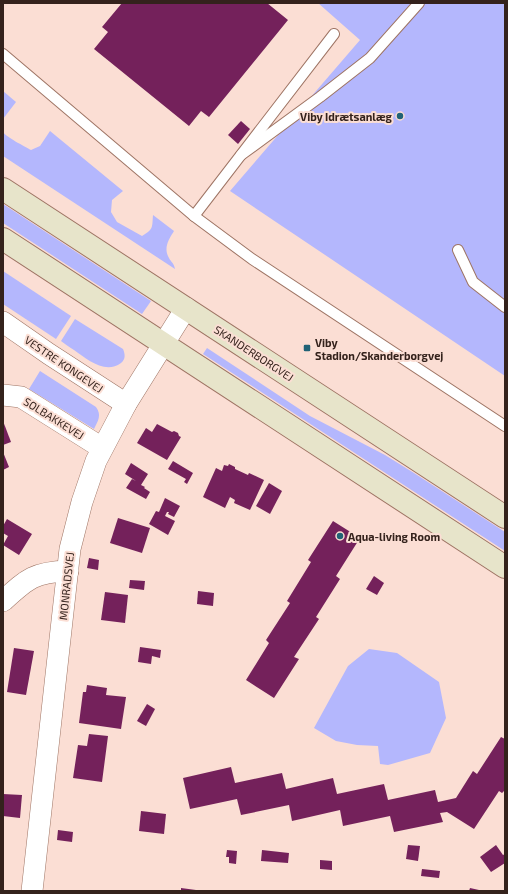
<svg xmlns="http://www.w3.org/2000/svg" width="508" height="894" font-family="'Exo 2',sans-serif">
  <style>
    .green { fill: #b4b7fd }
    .building { fill: #74215b }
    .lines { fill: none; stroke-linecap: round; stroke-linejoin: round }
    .lane-casing { stroke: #9e7464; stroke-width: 12 }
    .street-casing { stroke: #9e7464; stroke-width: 22 }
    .secondary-casing { stroke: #9e7464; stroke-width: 24 }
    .lane { stroke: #fff; stroke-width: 10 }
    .street { stroke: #fff; stroke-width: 21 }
    .secondary { stroke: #e7e4ca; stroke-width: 22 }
    .poi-dot { fill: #206276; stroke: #fbded4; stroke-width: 1.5 }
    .labels { text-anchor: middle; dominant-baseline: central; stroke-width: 4; stroke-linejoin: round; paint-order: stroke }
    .poi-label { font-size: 11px; font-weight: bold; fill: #34221c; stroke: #fbded4; text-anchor: start }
    .street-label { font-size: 11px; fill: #34221c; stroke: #fbded4 }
  </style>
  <rect width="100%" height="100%" fill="#fbded4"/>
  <g class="green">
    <path d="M318 3H505V376L230 191 360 40Z"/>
    <path d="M3 91 16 102 3 119Z"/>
    <path d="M50 131 123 191 112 200 111 212 117 222 142 236C154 229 152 227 153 215L174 231C169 239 163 248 169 258 171 262 174 263 175 269L3 156V132C6 137 24 146 31 150L40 146Z"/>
    <path d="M3 204 151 301 142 314 3 223Z"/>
    <path d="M3 271 71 316 56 339 3 304Z"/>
    <path d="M75 319 123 349C125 354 126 359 121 363 105 375 87 359 74 350 69 347 65 344 61 341Z"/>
    <path d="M207 348 310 416 385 455 414 473 505 532V551L203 354Z"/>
    <path d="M40 371 96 407C102 415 98 421 94 429L29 389Z"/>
    <path d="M369 649 397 653 439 682 446 718 430 753 388 765 380 764 378 746 357 745 336 741 314 728 348 666Z"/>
  </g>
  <g class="building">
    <path d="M122 3H267L288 20 209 117 201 111 189 126 94 49 108 32 102 27Z"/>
    <path d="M241 121 250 129 238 144 228 135Z"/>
    <path d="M3 421 11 442 3 445Z"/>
    <path d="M157 424 172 432 174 431 178 433 179 436 181 437 167 460 137 443 146 428 152 432Z"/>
    <path d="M3 452 9 467 3 470Z"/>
    <path d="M173 461 193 473 187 484 184 482 186 479 168 469Z"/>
    <path d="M131 463 148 474 141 485 145 487 144 488 150 492 146 499 126 488 132 479 136 481 125 474Z"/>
    <path d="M229 464 235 467V469L248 475 249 473 264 480 250 510 234 503 235 500 230 497 225 508 203 497 216 468 222 471 224 465 228 466Z"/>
    <path d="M269 483 282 491 270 514 256 506Z"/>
    <path d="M165 498 180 506 174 517 168 514 169 512H167L165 516 175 521 168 535 149 524 156 511 159 512Z"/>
    <path d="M118 518 150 528 142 553 110 543Z"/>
    <path d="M7 519 32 534 19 555 3 545 8 536 3 533V526Z"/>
    <path d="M333 521 360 538 336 576 340 579 316 617 319 619 294 657 299 659 274 698 246 680 269 643 266 640 290 603 287 601 311 562 308 560Z"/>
    <path d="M89 558 99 560 98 570 87 568Z"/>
    <path d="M374 576 384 583 377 595 366 589Z"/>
    <path d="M130 580 145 581 144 590 129 588Z"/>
    <path d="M198 591 214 593 213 606 197 604Z"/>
    <path d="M105 592 128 595 125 623 101 620Z"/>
    <path d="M140 647 161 650 160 658 152 656 151 664 138 662Z"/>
    <path d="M14 648 34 651 26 695 7 692Z"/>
    <path d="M87 685 107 688 106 695 126 697 121 729 79 723 83 692H86Z"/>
    <path d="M147 704 155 709 146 726 137 721Z"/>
    <path d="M89 734 108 736 102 782 73 778 78 745 87 746Z"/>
    <path d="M501 737 505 739V790L502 793 499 791 474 829 447 812 440 813 443 822 394 832 390 816 343 826 340 810 292 821 289 805 241 815 237 799 190 809 183 778 231 767 235 783 282 773 286 789 333 778 337 794 384 784 388 800 435 790 438 802 456 798 473 771 477 774Z"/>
    <path d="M3 794 22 795 20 818 3 816Z"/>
    <path d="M141 811 166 814 164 834 139 831Z"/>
    <path d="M58 830 73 832 72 842 57 840Z"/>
    <path d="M408 845 420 846 418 861 406 859Z"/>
    <path d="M496 845 503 855 505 854V863L491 872 480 857Z"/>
    <path d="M227 850 237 851 236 864 229 863V857H226Z"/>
    <path d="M262 850 289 853 288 863 261 861Z"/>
    <path d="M320 860 332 861V870L320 869Z"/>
    <path d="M422 869 440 871 439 878 421 876Z"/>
    <path d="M181 888 196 890V891H181Z"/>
    <path d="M470 888 479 890V891H469Z"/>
  </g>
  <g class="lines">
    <defs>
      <g id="lane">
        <path d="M3 54 194 216 252 259 505 426"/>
        <path d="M241 155 320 97 370 58 419 3"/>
        <path d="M194 216 334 34"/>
        <path d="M458 250 473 282 505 307"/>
      </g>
      <g id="street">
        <path d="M3 322 49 354 126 404"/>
        <path d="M3 395 21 397 102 448"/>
        <path d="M3 601C27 579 34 572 68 571"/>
        <path d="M32 891 70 549 82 502 96 461 126 404 186 308"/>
      </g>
      <g id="secondary">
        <path d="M3 189 505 517"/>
        <path d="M3 239 505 567"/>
      </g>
    </defs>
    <use href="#lane" class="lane-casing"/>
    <use href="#street" class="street-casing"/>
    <use href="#secondary" class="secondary-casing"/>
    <use href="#lane" class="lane"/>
    <use href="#street" class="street"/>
    <use href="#secondary" class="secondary"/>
  </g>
  <g class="poi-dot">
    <circle cx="400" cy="116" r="4"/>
    <rect x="303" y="344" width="8" height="8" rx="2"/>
    <circle cx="340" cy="536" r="4"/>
  </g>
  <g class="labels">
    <g class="poi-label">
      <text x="392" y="116" text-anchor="end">Viby Idrætsanlæg</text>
      <text x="315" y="342">Viby<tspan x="315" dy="13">Stadion/Skanderborgvej</tspan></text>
      <text x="348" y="536">Aqua-living Room</text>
    </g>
    <g class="street-label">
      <text transform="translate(254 353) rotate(33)">SKANDERBORGVEJ</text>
      <text transform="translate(64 364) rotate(34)">VESTRE KONGEVEJ</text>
      <text transform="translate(54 418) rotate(32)">SOLBAKKEVEJ</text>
      <text transform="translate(66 586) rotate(-84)">MONRADSVEJ</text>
    </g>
  </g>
  <rect width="508" height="894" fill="none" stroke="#34221c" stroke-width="8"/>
</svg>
